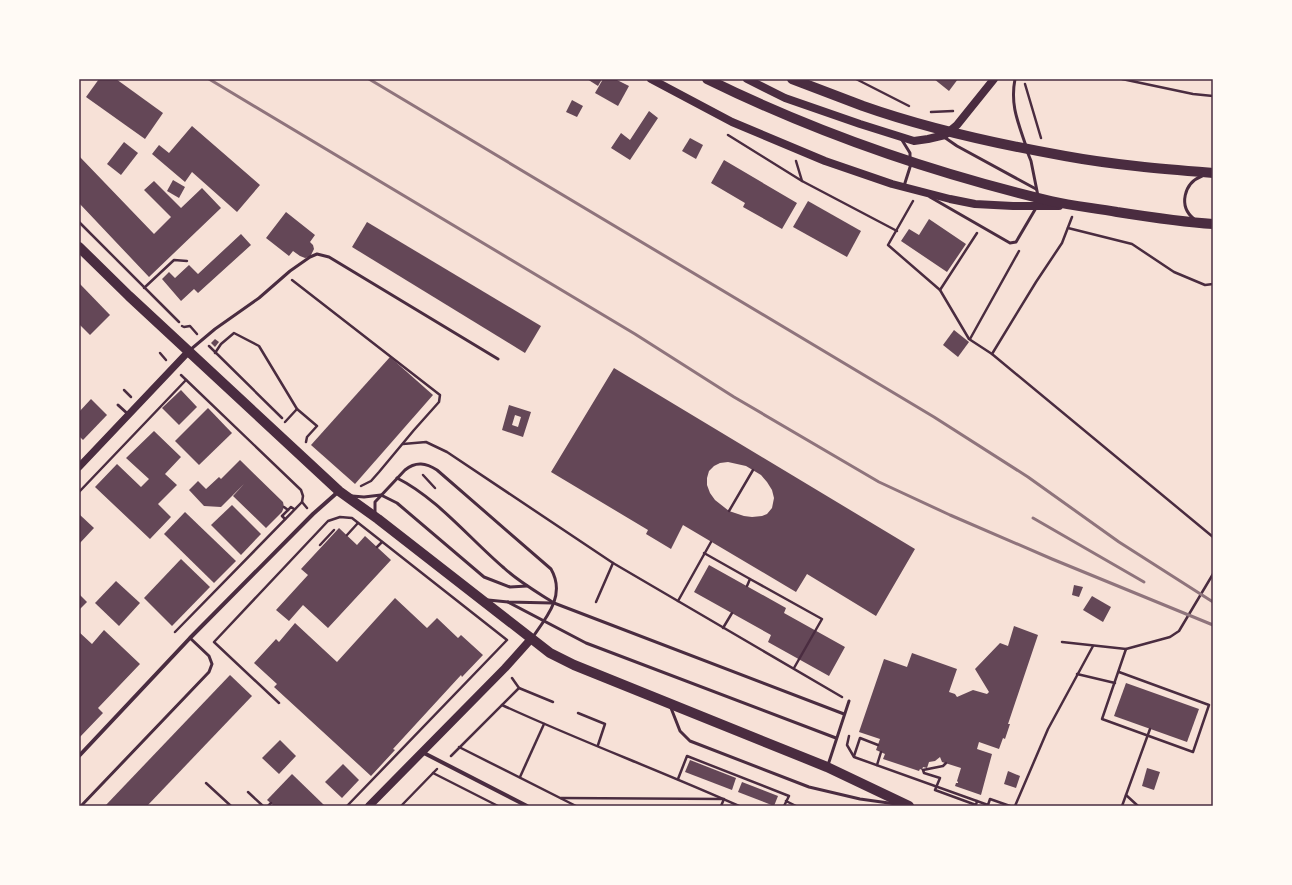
<svg xmlns="http://www.w3.org/2000/svg" width="1292" height="885" font-family="'Roboto Condensed',sans-serif">
  <style>
    .building { fill: #644757; fill-rule: evenodd }
    .lines { fill: none; stroke-linecap: round; stroke-linejoin: round }
    .path { stroke: #4a2c40; stroke-width: 2.5 }
    .service { stroke: #4a2c40; stroke-width: 3 }
    .minor { stroke: #4a2c40; stroke-width: 4 }
    .tertiary { stroke: #4a2c40; stroke-width: 7 }
    .secondary { stroke: #4a2c40; stroke-width: 8 }
    .primary { stroke: #4a2c40; stroke-width: 10 }
    .rail { stroke: #8f747c; stroke-width: 3 }
    .neatline { fill: none; stroke: #4a2c40; stroke-width: 1.5 }
  </style>
  <rect width="100%" height="100%" fill="#f7e1d7"/>
  <g class="building">
    <path d="M99 79H116L163 113 145 139 86 97Z"/>
    <path d="M587 79H602L598 86Z"/>
    <path d="M603 79H615L629 86 618 106 595 93Z"/>
    <path d="M934 79H958L949 91Z"/>
    <path d="M572 100 583 106 577 117 566 112Z"/>
    <path d="M649 111 658 118 630 160 611 148 621 133 630 140Z"/>
    <path d="M192 126 260 185 237 212 192 172 185 182 152 154 159 145 169 153Z"/>
    <path d="M690 138 703 145 696 159 682 151Z"/>
    <path d="M124 142 138 153 121 175 107 164Z"/>
    <path d="M79 156 154 234 171 217 144 190 154 181 181 208 202 188 221 208 149 277 79 203Z"/>
    <path d="M724 160 797 203 782 229 743 207 745 203 711 183Z"/>
    <path d="M173 180 185 187 179 198 167 191Z"/>
    <path d="M808 201 861 231 847 257 793 227Z"/>
    <path d="M286 212 315 235 310 242 313 245 314 249 310 257 305 258 300 256 293 251 289 256 266 238Z"/>
    <path d="M929 219 966 244 947 272 901 241 909 229 919 235Z"/>
    <path d="M367 222 541 326 525 353 352 247Z"/>
    <path d="M241 234 251 245 198 293 194 289 181 301 162 279 169 272 175 278 189 265 198 274Z"/>
    <path d="M79 283 110 315 90 335 79 324Z"/>
    <path d="M954 330 969 342 958 357 943 345Z"/>
    <path d="M215 339 219 342 215 347 211 343Z"/>
    <path d="M390 357 433 395 355 484 311 445Z"/>
    <path d="M614 368 915 549 876 616 807 574 796 592 683 525 671 549 646 534 648 530 551 472ZM728 462 746 466 761 475 767 482 772 490 774 498 772 508 767 514 762 516 752 517 744 516 729 511 715 500 710 493 707 485V478L709 471 714 466 720 463Z"/>
    <path d="M181 390 197 407 179 425 162 408Z"/>
    <path d="M91 399 107 415 83 440 79 436V412Z"/>
    <path d="M509 405 531 412 523 437 502 430ZM515 415 521 417 518 427 512 425Z"/>
    <path d="M208 408 232 433 199 465 175 441Z"/>
    <path d="M154 431 181 457 165 474 177 485 158 504 171 517 150 539 95 487 117 464 141 487 149 479 126 458Z"/>
    <path d="M240 460 283 502 284 507 282 512 266 528 233 496 244 484 221 507 204 506 189 490 198 481 206 489 219 477 221 479Z"/>
    <path d="M232 505 261 534 241 555 211 525Z"/>
    <path d="M185 512 236 561 214 583 164 534Z"/>
    <path d="M79 514 94 528 79 544Z"/>
    <path d="M339 528 357 545 365 536 391 560 328 628 303 605 289 621 276 610 308 575 301 569Z"/>
    <path d="M181 559 210 587 172 626 144 598Z"/>
    <path d="M709 565 786 608 784 613 845 647 829 676 768 642 771 635 694 592Z"/>
    <path d="M116 581 140 603 119 626 95 603Z"/>
    <path d="M1074 585 1083 587 1079 597 1072 595Z"/>
    <path d="M79 594 87 602 79 610Z"/>
    <path d="M1092 596 1111 607 1103 622 1083 610Z"/>
    <path d="M395 598 427 628 437 618 458 638 461 635 483 655 462 677 461 675 393 749 395 750 371 776 274 687 277 684 254 663 276 639 279 642 295 623 337 662Z"/>
    <path d="M1014 626 1038 635 1008 724H1010L1005 739 1003 738 999 749 979 742 977 749 992 754 981 795 955 786 956 783H958V782L957 781 961 768 942 762 940 757 935 761 929 762 927 768 923 767 922 770 920 769 919 771 883 759 885 754 876 750 880 739 859 732 884 659 907 667 912 653 957 669 949 692 955 694 957 697 973 690 987 694 989 692 975 669 1000 643 1008 646Z"/>
    <path d="M104 630 140 664 98 708 103 713 79 738V632L92 644Z"/>
    <path d="M230 675 252 696 147 806H105Z"/>
    <path d="M1126 683 1199 709 1187 742 1114 716Z"/>
    <path d="M280 740 296 756 279 774 262 758Z"/>
    <path d="M690 760 736 778 732 790 685 772Z"/>
    <path d="M343 764 359 780 342 798 325 782Z"/>
    <path d="M1147 768 1160 772 1154 790 1142 786Z"/>
    <path d="M1008 771 1020 776 1016 788 1004 784Z"/>
    <path d="M292 774 325 806H274L267 800Z"/>
    <path d="M742 782 778 796 774 806 738 792Z"/>
  </g>
  <g class="lines">
    <g class="path">
      <path d="M856 79 909 106"/>
      <path d="M1122 79 1193 94 1213 96"/>
      <path d="M1025 84 1041 138"/>
      <path d="M931 112 953 111"/>
      <path d="M728 135 802 181"/>
      <path d="M796 161 802 181 897 231"/>
      <path d="M913 201 888 245 940 290 969 339 992 354 1213 537"/>
      <path d="M79 222 179 322"/>
      <path d="M1068 228 1132 244 1174 272 1205 285 1213 284"/>
      <path d="M292 280 440 395 439 402 414 430 379 472 371 481 361 486"/>
      <path d="M144 288 174 260 187 261"/>
      <path d="M940 290 977 233"/>
      <path d="M182 326 184 327 190 326 197 334"/>
      <path d="M970 339 1019 251"/>
      <path d="M209 346 282 418"/>
      <path d="M160 353 166 360"/>
      <path d="M215 353 221 344 234 333 259 346 297 409 317 426 307 437 306 442"/>
      <path d="M992 354 1036 282 1062 243 1072 217"/>
      <path d="M181 375 301 490 303 496 302 502 307 508"/>
      <path d="M124 390 131 397"/>
      <path d="M285 422 297 409"/>
      <path d="M403 444 426 442 447 452 613 563 842 697"/>
      <path d="M423 475 435 488"/>
      <path d="M79 492 186 380"/>
      <path d="M284 507 288 510"/>
      <path d="M729 511 753 470"/>
      <path d="M285 519 282 516 291 507 294 509"/>
      <path d="M347 535 358 523"/>
      <path d="M320 545 334 530"/>
      <path d="M377 547 382 542"/>
      <path d="M704 553 750 579 747 586"/>
      <path d="M750 579 822 619 794 668"/>
      <path d="M678 601 711 542"/>
      <path d="M596 602 613 563"/>
      <path d="M723 628 732 613"/>
      <path d="M175 632 302 502"/>
      <path d="M1062 642 1126 649 1170 637 1179 631 1213 574"/>
      <path d="M1119 672 1209 705 1193 752 1102 719 1126 649"/>
      <path d="M1077 674 1115 683"/>
      <path d="M519 688 553 702"/>
      <path d="M279 703 214 642 328 521 340 517 352 518 507 640 347 806"/>
      <path d="M502 705C580 741 661 771 739 806"/>
      <path d="M578 713 605 724 598 745"/>
      <path d="M849 736 847 745 854 757 988 805 990 799 1010 806"/>
      <path d="M459 747 576 806"/>
      <path d="M451 756 519 688 512 678"/>
      <path d="M854 756 860 738 878 745"/>
      <path d="M946 763 943 766 923 770 924 773 940 778 935 790 976 805 977 801"/>
      <path d="M877 765 881 752"/>
      <path d="M433 773 498 806"/>
      <path d="M520 777 544 724"/>
      <path d="M678 779 687 756 789 796 784 806"/>
      <path d="M206 783 231 806"/>
      <path d="M248 792 263 806"/>
      <path d="M1126 795 1138 806"/>
      <path d="M561 798 724 799 721 806"/>
      <path d="M786 801 796 806"/>
      <path d="M268 806 271 803"/>
      <path d="M401 806 437 769"/>
      <path d="M1015 806 1048 729 1093 646"/>
      <path d="M1122 806 1150 729"/>
    </g>
    <g class="service">
      <path d="M1015 79C1010 105 1018 122 1026 146"/>
      <path d="M944 137 957 146 1036 189"/>
      <path d="M902 140 910 153V158"/>
      <path d="M1027 151 1031 161 1038 196"/>
      <path d="M905 186H904L911 164"/>
      <path d="M930 197 1010 243 1016 242 1036 208"/>
      <path d="M1194 219C1178 206 1184 183 1202 176"/>
      <path d="M190 350 215 329 259 298 290 271 310 257 317 254 329 257 498 359"/>
      <path d="M118 405 129 415"/>
      <path d="M397 478C437 498 470 539 504 568 519 582 537 592 554 603L844 714"/>
      <path d="M352 496 364 497 381 495 397 503 484 577 510 587 527 586"/>
      <path d="M375 513V502L405 470C416 461 426 463 437 470L551 569C566 595 547 617 532 638"/>
      <path d="M488 600 508 602 552 603"/>
      <path d="M508 602 586 643 836 738"/>
      <path d="M671 708 680 731 690 741 809 787 860 799 896 804"/>
      <path d="M828 765 849 701"/>
      <path d="M81 806 209 672 212 664 209 656 190 638"/>
    </g>
    <g class="minor">
      <path d="M422 752 527 806"/>
      <path d="M79 756 190 638 313 514 339 491"/>
    </g>
    <path class="tertiary" d="M79 467 188 352"/>
    <g class="secondary">
      <path d="M651 79 732 122 825 161 892 184 950 199 975 204 1013 206H1059"/>
      <path d="M747 79 785 98 860 124 914 141 928 139 945 135 957 125 994 79"/>
      <path d="M369 806 505 668 531 639"/>
    </g>
    <g class="primary">
      <path d="M707 79C817 133 933 173 1051 201 1073 206 1095 208 1117 212 1149 217 1181 222 1213 224"/>
      <path d="M792 79C816 88 839 97 863 106 928 129 997 144 1065 156 1114 165 1164 169 1213 173"/>
      <path d="M79 247 129 296 339 491 378 519 550 653 574 665 827 767 909 806"/>
    </g>
    <g class="rail">
      <path d="M209 79 635 334 734 397 879 482 950 515 1052 559 1213 625"/>
      <path d="M369 79 934 417 1028 477 1119 542 1213 602"/>
      <path d="M1033 518 1144 582"/>
    </g>
  </g>
  <rect width="1292" height="885" fill="none" stroke="#fffaf5" stroke-width="160"/>
  <rect x="80" y="80" width="1132" height="725" class="neatline"/>
</svg>
